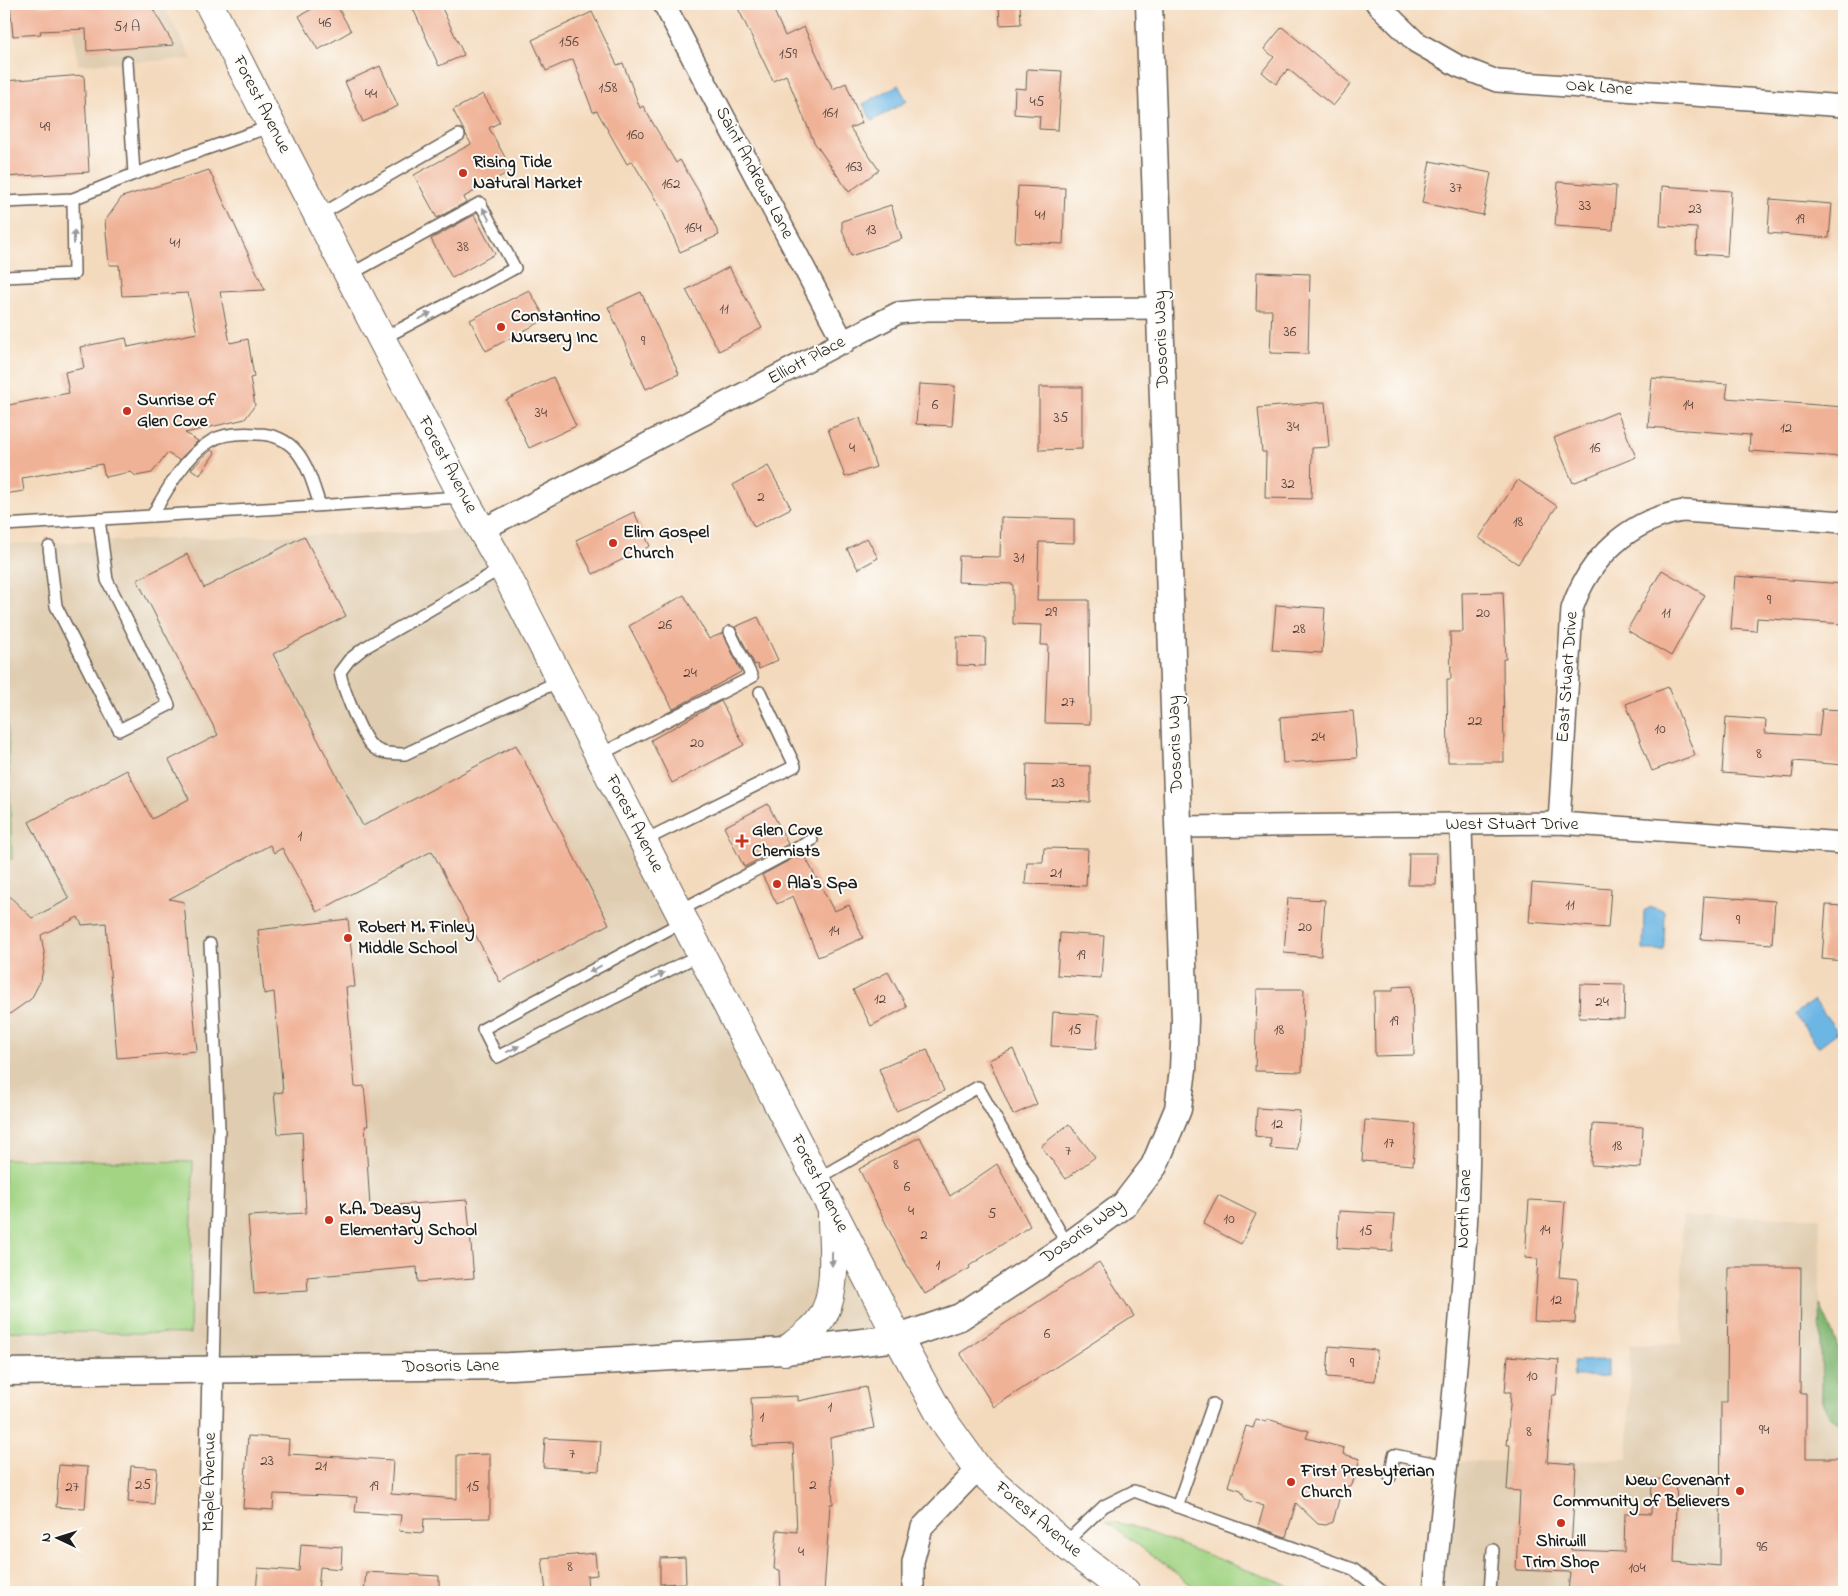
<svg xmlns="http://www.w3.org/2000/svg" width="1848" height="1596" font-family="'Indie Flower',sans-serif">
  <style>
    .built { fill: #e0cdb1 }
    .green { fill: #a2d484; stroke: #5f7850 }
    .forest { fill: #81b672; stroke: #4e6947 }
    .water { fill: #6cb6e4; stroke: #446980 }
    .building { fill: #f0b297 }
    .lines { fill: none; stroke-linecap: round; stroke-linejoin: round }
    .service-casing { stroke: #685e54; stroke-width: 14 }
    .minor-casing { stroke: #685e54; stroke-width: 24 }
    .tertiary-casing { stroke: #685e54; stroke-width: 29 }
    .secondary-casing { stroke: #685e54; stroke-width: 30 }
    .service { stroke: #fff; stroke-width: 11 }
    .minor { stroke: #fff; stroke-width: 21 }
    .tertiary { stroke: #fff; stroke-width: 26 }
    .secondary { stroke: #fff; stroke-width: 28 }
    .oneway { fill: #999 }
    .poi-dot { fill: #c8321e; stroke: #fdfcf7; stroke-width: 2 }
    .labels { text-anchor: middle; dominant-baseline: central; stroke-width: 4; stroke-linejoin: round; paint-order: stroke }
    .number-label { font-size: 15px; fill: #51423b }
    .street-label { font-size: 18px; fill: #1c1c1c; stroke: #fdfcf7 }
    .poi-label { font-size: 18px; font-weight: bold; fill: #1c1c1c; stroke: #fdfcf7; text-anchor: start }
  </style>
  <rect width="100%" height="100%" fill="#fdfcf7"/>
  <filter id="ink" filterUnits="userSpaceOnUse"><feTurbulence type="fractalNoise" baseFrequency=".02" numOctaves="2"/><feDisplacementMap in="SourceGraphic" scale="10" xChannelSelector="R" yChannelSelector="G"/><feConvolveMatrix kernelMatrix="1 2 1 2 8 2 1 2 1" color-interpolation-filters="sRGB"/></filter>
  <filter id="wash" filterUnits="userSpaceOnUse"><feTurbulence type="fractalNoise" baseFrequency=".0096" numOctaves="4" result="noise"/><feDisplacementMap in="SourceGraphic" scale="20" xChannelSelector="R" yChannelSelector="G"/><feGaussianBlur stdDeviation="1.12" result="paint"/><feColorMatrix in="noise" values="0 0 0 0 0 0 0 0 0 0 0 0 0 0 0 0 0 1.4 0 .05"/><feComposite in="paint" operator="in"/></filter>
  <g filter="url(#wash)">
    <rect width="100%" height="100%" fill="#f4dabd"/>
    <g class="built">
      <path d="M71 4H163L192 59 78 65Z"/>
      <path d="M482 530 898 1338 393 1368 4 1371V544Z"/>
      <path d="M1682 1217H1820V1388L1822 1402 1830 1417 1844 1427V1592H1434L1449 1462 1628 1459 1630 1345 1682 1344Z"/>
    </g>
    <g class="green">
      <path d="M4 627 12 859H4Z"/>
      <path d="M4 1159 193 1162 190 1334 4 1331Z"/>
      <path d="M1106 1521 1129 1525 1305 1592H1201Z"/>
    </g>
    <path class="forest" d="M1820 1304 1844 1361V1427L1830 1417 1822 1402Z"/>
    <g class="water">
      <path d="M898 85 907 101 872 121 863 104Z"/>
      <path d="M1651 907 1665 911 1664 950H1643L1644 911Z"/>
      <path d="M1814 1000 1838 1032 1818 1047 1795 1014Z"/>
      <path d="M1608 1360V1376L1574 1377 1573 1361Z"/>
    </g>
    <g id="blocks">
      <g class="building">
        <path d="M10 4H38L39 7 85 4H150L174 45 87 51 86 29 40 31 41 34 13 36Z"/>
        <path d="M321 4H336L351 31 318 50 299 16Z"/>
        <path d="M411 4H440L464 55 439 66Z"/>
        <path d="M736 4H771L785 36 804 27 833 89 846 83 862 123 850 128 879 170 849 192 814 142 786 75 773 81Z"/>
        <path d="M999 4H1020L1021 24 1000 25Z"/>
        <path d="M592 12 617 65 623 63 640 108 643 106 676 163 680 160 702 197 719 235 680 252 662 210 632 161 627 164 597 111 593 112 573 59 546 71 532 40Z"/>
        <path d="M1282 27 1351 84 1333 106 1288 69 1276 84 1262 72 1274 57 1264 49Z"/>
        <path d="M380 66 398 106 363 122 345 82Z"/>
        <path d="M1027 69 1062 71 1058 130 1039 129 1040 116 1014 114 1015 88 1026 89Z"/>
        <path d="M84 75 89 172 4 177V81Z"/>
        <path d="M483 94 500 122 489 128 512 170 464 197 466 202 437 218 414 175 471 144 453 110Z"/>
        <path d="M1430 161 1491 173 1483 215 1422 203Z"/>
        <path d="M209 170 265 290 220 292 230 343 248 339 254 377 250 378 255 405 245 419 185 433 198 441 179 460 167 453 152 473 136 476 131 472 105 477 102 464 22 478 24 491 4 494V406L69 393 65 372 84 368 80 347 126 338 128 347 197 333 188 293 122 296 119 265H109L105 221 122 197Z"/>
        <path d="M1558 182 1616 186 1613 230 1555 226Z"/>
        <path d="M1018 186 1065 188 1063 244 1015 242Z"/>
        <path d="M1662 186 1731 191 1727 256 1696 254 1697 228 1660 226Z"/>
        <path d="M1770 199 1832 204 1829 238 1768 233Z"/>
        <path d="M891 205 902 239 851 256 842 229V221Z"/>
        <path d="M474 215 495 254 452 278 431 239Z"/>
        <path d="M729 267 762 328 719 351 686 290Z"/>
        <path d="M1257 272 1310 274 1308 354 1270 353 1272 310H1256Z"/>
        <path d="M529 290 546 319 486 351 470 320Z"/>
        <path d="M641 292 679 374 646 389 608 307Z"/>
        <path d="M553 377 576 426 529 448 506 400Z"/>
        <path d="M1652 378 1728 384 1726 398 1844 407V457L1749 451 1750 435 1648 427Z"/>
        <path d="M919 384 955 386 952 426 916 424Z"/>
        <path d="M1039 387H1082V449L1039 450Z"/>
        <path d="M1325 402 1329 447 1312 448 1311 499 1265 498 1266 452H1262L1258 408Z"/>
        <path d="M1617 412 1636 457 1573 483 1554 438Z"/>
        <path d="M860 418 876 467 845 477 828 429Z"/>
        <path d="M211 450 215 453 200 475 191 469Z"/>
        <path d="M768 466 791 508 754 527 733 485Z"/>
        <path d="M1518 480 1557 506 1518 564 1479 538Z"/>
        <path d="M634 512 650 546 593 574 576 540Z"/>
        <path d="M1001 517 1074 519V543L1039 542 1037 600H1089L1090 724 1045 723 1048 645H1041L1042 625 1013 624V584L958 582 959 556 1000 557Z"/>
        <path d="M304 536 346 616 273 654 363 826 516 745 609 924 500 982 432 851 317 912 282 848 274 853 270 845 169 899 184 902 197 1051 117 1058 106 923 82 925 78 917 41 935 45 958 41 980 31 999 4 1018V891L32 918 69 899 29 822 127 770 152 819 189 799 169 760 218 735 137 580 187 554 204 588Z"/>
        <path d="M867 538 878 558 858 569 847 549Z"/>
        <path d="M1662 570 1705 595 1671 656 1627 630Z"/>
        <path d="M1735 576 1844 584V624L1757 618 1756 631 1731 629Z"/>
        <path d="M1503 592 1506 659H1503L1504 762H1448L1447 679H1451L1450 632H1463L1462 593Z"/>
        <path d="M684 595 709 639 723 633 741 672 673 709 629 626Z"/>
        <path d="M1276 605 1325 608 1322 653 1272 650Z"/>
        <path d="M758 617 778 660 759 669 757 664 755 665 735 627Z"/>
        <path d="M957 637 986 638 985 666 957 665Z"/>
        <path d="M1668 687 1695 755 1652 771 1626 704Z"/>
        <path d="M721 701 744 745 672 783 651 740Z"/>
        <path d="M1822 709 1844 710V765L1794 761 1792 778 1722 773 1726 717 1766 720 1765 733 1819 736Z"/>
        <path d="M1353 711 1357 758 1283 763 1280 717Z"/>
        <path d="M1027 764 1090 766V802L1026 800Z"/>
        <path d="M768 804 788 844 744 867 724 827Z"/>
        <path d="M1044 848 1088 849 1086 886 1025 884 1027 862H1043Z"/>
        <path d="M803 853 834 911 849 905 863 938 818 957 793 896 777 904 762 875Z"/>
        <path d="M1409 853H1437L1436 885H1408Z"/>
        <path d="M1532 883 1611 889 1608 928 1529 922Z"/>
        <path d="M1704 896 1775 901 1772 944 1701 939Z"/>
        <path d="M1288 898 1325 900 1321 956 1284 953Z"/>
        <path d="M1826 905 1844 906V961L1822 959Z"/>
        <path d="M348 919 355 987H346L355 1087 364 1086 368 1126H365L370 1207 467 1200 474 1278 418 1282 417 1267 307 1277 308 1291 254 1294 248 1216 306 1213 302 1132 278 1134 274 1093 283 1092 274 992 264 994 258 930Z"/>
        <path d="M1060 933 1104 936 1101 978 1057 975Z"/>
        <path d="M888 972 907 1007 871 1026 853 990Z"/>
        <path d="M1580 984 1625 985 1624 1019 1579 1018Z"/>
        <path d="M1412 986 1414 1055 1375 1056 1374 991H1393V987Z"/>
        <path d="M1257 989H1304L1302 1072 1255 1071Z"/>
        <path d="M1053 1012 1099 1015 1096 1049 1051 1046Z"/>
        <path d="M927 1049 944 1091 896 1111 879 1069Z"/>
        <path d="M1013 1049 1037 1104 1013 1115 989 1060Z"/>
        <path d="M1257 1108 1300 1111 1297 1150 1270 1148 1271 1138 1255 1136Z"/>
        <path d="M1365 1120 1416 1124 1413 1165 1362 1161Z"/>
        <path d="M1069 1124 1095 1157 1066 1179 1041 1146Z"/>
        <path d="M1593 1124 1643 1127 1641 1168 1591 1165Z"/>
        <path d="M920 1137 950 1196 997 1164 1030 1226 969 1266 970 1268 925 1294 904 1260 859 1169Z"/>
        <path d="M1218 1195 1256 1214 1241 1244 1203 1224Z"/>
        <path d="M1529 1200 1565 1202 1559 1277 1578 1279 1575 1323 1534 1321 1538 1259 1525 1258Z"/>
        <path d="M1339 1211 1395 1214 1392 1251 1337 1248Z"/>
        <path d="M1099 1262 1134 1316 994 1407 960 1353Z"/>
        <path d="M1728 1267H1801L1800 1393H1806V1458H1844V1592H1568L1570 1572 1516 1570 1520 1491 1507 1490 1510 1445H1507L1511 1392H1505L1508 1356 1559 1360 1556 1395H1552L1547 1462 1576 1464 1571 1550 1624 1552 1625 1513 1651 1514 1652 1479 1677 1480 1674 1562 1720 1566 1721 1402H1727Z"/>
        <path d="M1329 1346 1377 1350 1375 1381 1327 1377Z"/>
        <path d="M866 1387 874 1428 830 1438 833 1504H830L824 1592H781L780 1570 774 1569 777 1530 797 1532 793 1444 753 1446 751 1398 798 1396V1401Z"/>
        <path d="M1256 1419 1266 1422 1267 1419 1309 1431 1306 1438 1344 1448 1343 1454 1360 1459 1352 1485 1342 1488 1333 1522 1326 1525 1318 1524 1296 1503 1286 1537 1258 1527 1264 1506 1246 1500 1241 1490 1228 1486 1246 1426 1253 1428Z"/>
        <path d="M248 1436 289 1439 288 1454 393 1460 391 1494 457 1499V1455L490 1454V1518L424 1519 423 1533 399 1531 401 1515 355 1512 357 1497 274 1494 273 1510 243 1508Z"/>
        <path d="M545 1438 601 1441 599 1471 543 1467Z"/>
        <path d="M59 1465 88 1467 85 1509 56 1507Z"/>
        <path d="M131 1466 157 1468 154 1504 128 1502Z"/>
        <path d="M301 1544 342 1547 341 1569 320 1567 318 1592H256L258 1568 299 1571Z"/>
        <path d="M595 1553 597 1575 587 1576 588 1592H546L542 1558Z"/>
        <path d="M685 1557 686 1583 660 1584V1558Z"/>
        <path d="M366 1572 439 1576V1592H364Z"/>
      </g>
    </g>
  </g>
  <g filter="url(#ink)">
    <use href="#blocks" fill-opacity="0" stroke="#685e54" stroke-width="1"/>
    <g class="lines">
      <defs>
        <g id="service">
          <path d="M127 62 134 174"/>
          <path d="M4 202 73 199 134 174 272 126"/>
          <path d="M318 216 459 135"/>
          <path d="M349 275 480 203 515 268 382 339"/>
          <path d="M4 277 74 274 73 199"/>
          <path d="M152 516C166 491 186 455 211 441 224 433 242 433 257 434 273 434 287 440 297 452 309 467 314 488 320 505"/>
          <path d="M4 525 461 497"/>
          <path d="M49 547 56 606 119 730 169 705 107 580 99 519"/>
          <path d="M502 568 364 648 349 660 340 672C342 686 362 738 372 746 381 755 393 753 405 754L561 680"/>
          <path d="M599 755 752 677 730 632"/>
          <path d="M643 841 795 766 760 692"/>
          <path d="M679 911 812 840"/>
          <path d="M684 921 483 1029 497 1057 701 954"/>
          <path d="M210 944 219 1127 213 1371"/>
          <path d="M817 1179 978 1087 1068 1246"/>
          <path d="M1390 1477 1394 1455 1447 1466"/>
          <path d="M1177 1507 1213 1404"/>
          <path d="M1064 1544 1104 1506 1134 1491 1353 1569 1383 1592"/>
          <path d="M1490 1592 1493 1550"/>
        </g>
        <g id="minor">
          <path d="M664 4 844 343"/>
          <path d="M1377 4 1416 42 1458 66 1497 81 1844 106"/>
          <path d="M482 530 898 313 927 310 1161 308"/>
          <path d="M1559 823 1572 609C1589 558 1629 520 1683 511L1844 522"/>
          <path d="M1179 827 1559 823 1844 843"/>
          <path d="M208 1592 213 1371"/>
          <path d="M913 1592V1562L922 1527 978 1469"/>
          <path d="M1434 1592C1446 1466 1461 1338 1467 1211 1473 1083 1464 953 1461 825"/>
        </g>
        <path id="tertiary" d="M4 1372 511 1366 785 1351 898 1338 960 1317 1068 1246 1124 1205 1154 1166 1178 1109 1183 1069 1185 1020 1149 4"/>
        <g id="secondary">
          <path d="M209 4 463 497 503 568 898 1338 943 1420 978 1469 1064 1544 1126 1592"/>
          <path d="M785 1351C798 1341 816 1329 824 1314 838 1285 832 1246 832 1214"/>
        </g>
      </defs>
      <use href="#service" class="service-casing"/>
      <use href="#minor" class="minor-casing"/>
      <use href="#tertiary" class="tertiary-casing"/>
      <use href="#secondary" class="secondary-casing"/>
      <use href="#service" class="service"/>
      <use href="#minor" class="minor"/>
      <use href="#tertiary" class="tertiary"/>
      <use href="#secondary" class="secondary"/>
    </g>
    <defs><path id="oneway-solid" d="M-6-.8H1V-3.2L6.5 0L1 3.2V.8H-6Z" transform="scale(1.25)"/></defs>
    <g class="oneway">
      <use href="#oneway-solid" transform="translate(486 214) rotate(-118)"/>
      <use href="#oneway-solid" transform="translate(74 237) rotate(-90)"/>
      <use href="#oneway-solid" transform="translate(425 316) rotate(-28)"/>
      <use href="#oneway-solid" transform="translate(595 969) rotate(152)"/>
      <use href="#oneway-solid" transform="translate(658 976) rotate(-27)"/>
      <use href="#oneway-solid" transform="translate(513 1049) rotate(-26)"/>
      <use href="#oneway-solid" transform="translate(832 1259) rotate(90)"/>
    </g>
  </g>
  <g class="poi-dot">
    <circle cx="463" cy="173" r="5"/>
    <circle cx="501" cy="327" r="5"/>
    <circle cx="127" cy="411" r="5"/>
    <circle cx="613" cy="543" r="5"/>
    <path d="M739.5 833.5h5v5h5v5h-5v5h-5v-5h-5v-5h5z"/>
    <circle cx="777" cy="884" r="5"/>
    <circle cx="348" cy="938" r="5"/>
    <circle cx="329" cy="1220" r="5"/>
    <circle cx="1291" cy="1482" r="5"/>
    <circle cx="1740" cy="1491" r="5"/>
    <circle cx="1561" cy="1523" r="5"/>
  </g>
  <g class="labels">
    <g class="number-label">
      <text x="325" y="23">46</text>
      <text x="127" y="27">51 A</text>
      <text x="569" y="42">156</text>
      <text x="788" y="54">159</text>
      <text x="608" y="88">158</text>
      <text x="371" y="94">44</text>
      <text x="1037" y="102">45</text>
      <text x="830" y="113">161</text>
      <text x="45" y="127">49</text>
      <text x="635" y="135">160</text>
      <text x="854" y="167">163</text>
      <text x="671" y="184">162</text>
      <text x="1456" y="188">37</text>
      <text x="1585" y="206">33</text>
      <text x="1695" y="209">23</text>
      <text x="1040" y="215">41</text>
      <text x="1800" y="219">19</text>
      <text x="693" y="228">164</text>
      <text x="871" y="230">13</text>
      <text x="175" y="243">41</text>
      <text x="463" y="247">38</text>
      <text x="724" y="309">11</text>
      <text x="1290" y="332">36</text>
      <text x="643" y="341">9</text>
      <text x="935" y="405">6</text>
      <text x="1688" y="405">14</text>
      <text x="541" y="413">34</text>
      <text x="1061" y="418">35</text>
      <text x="1293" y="427">34</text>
      <text x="1786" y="428">12</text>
      <text x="852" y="448">4</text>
      <text x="1595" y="448">16</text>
      <text x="1288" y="484">32</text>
      <text x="761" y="497">2</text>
      <text x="1518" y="522">18</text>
      <text x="1019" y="558">31</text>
      <text x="1769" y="600">9</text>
      <text x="1051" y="612">29</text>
      <text x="1483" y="613">20</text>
      <text x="1666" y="613">11</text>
      <text x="665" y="625">26</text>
      <text x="1299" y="629">28</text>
      <text x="690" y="673">24</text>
      <text x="1068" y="702">27</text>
      <text x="1475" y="721">22</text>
      <text x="1660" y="729">10</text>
      <text x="1318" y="737">24</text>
      <text x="697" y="743">20</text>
      <text x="1759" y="754">8</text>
      <text x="1058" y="783">23</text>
      <text x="300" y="836">1</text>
      <text x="1056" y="873">21</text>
      <text x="1570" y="905">11</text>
      <text x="1738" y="920">9</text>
      <text x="1305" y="927">20</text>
      <text x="834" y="931">14</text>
      <text x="1081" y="955">19</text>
      <text x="880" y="999">12</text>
      <text x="1602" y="1002">24</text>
      <text x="1394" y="1021">19</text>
      <text x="1075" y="1030">15</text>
      <text x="1279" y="1030">18</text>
      <text x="1277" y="1124">12</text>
      <text x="1389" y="1143">17</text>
      <text x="1617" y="1146">18</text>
      <text x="1068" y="1151">7</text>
      <text x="896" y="1165">8</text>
      <text x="907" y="1187">6</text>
      <text x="911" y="1211">4</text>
      <text x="992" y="1214">5</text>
      <text x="1229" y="1219">10</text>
      <text x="1545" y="1230">14</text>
      <text x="1366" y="1231">15</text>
      <text x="924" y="1235">2</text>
      <text x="938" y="1265">1</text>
      <text x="1556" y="1300">12</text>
      <text x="1047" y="1334">6</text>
      <text x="1352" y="1363">9</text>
      <text x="1532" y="1376">10</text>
      <text x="830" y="1407">1</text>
      <text x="762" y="1417">1</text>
      <text x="1764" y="1430">94</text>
      <text x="1529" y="1432">8</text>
      <text x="572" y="1454">7</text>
      <text x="267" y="1461">23</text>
      <text x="321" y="1466">21</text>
      <text x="143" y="1485">25</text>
      <text x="813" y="1485">2</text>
      <text x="374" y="1486">19</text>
      <text x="72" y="1487">27</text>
      <text x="473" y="1487">15</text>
      <text x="1762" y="1547">96</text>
      <text x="801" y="1552">4</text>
      <text x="570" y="1567">8</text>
      <text x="1637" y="1568">104</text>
    </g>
    <g class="street-label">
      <text transform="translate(1599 88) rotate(4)">Oak Lane</text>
      <text transform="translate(261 105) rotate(63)">Forest Avenue</text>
      <text transform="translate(754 173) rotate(62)">Saint Andrews Lane</text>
      <text transform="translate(1162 339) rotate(-92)">Dosoris Way</text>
      <text transform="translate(807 361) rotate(-28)">Elliott Place</text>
      <text transform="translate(447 465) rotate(62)">Forest Avenue</text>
      <text transform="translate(1568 677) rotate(-86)">East Stuart Drive</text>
      <text transform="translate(1176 744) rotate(-92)">Dosoris Way</text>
      <text transform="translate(634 824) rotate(63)">Forest Avenue</text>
      <text x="1512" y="825">West Stuart Drive</text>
      <text transform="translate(819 1184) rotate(63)">Forest Avenue</text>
      <text transform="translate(1465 1209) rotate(-88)">North Lane</text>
      <text transform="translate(1083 1232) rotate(-36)">Dosoris Way</text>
      <text transform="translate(451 1367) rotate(-1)">Dosoris Lane</text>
      <text transform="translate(210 1482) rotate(-89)">Maple Avenue</text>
      <text transform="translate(1038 1520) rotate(40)">Forest Avenue</text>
    </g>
    <g class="poi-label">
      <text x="473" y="163">Rising Tide<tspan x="473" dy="21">Natural Market</tspan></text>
      <text x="511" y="317">Constantino<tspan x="511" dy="21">Nursery Inc</tspan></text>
      <text x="137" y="401">Sunrise of<tspan x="137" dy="21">Glen Cove</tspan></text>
      <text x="623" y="533">Elim Gospel<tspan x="623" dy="21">Church</tspan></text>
      <text x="752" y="831">Glen Cove<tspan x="752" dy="21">Chemists</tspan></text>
      <text x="787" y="884">Ala's Spa</text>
      <text x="358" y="928">Robert M. Finley<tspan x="358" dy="21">Middle School</tspan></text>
      <text x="339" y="1210">K.A. Deasy<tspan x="339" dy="21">Elementary School</tspan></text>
      <text x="1301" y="1472">First Presbyterian<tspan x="1301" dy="21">Church</tspan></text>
      <text x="1730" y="1481" text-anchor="end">New Covenant<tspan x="1730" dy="21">Community of Believers</tspan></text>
      <text x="1561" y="1542" text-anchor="middle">Shirwill<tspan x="1561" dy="21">Trim Shop</tspan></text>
    </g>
  </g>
  <rect width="1848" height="1596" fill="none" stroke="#fdfcf7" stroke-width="20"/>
  <g transform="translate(58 1538) rotate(274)" stroke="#fdfcf7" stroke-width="4" paint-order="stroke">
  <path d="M0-4L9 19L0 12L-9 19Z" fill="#1c1c1c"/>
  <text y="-8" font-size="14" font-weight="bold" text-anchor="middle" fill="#1c1c1c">N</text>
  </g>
</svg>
